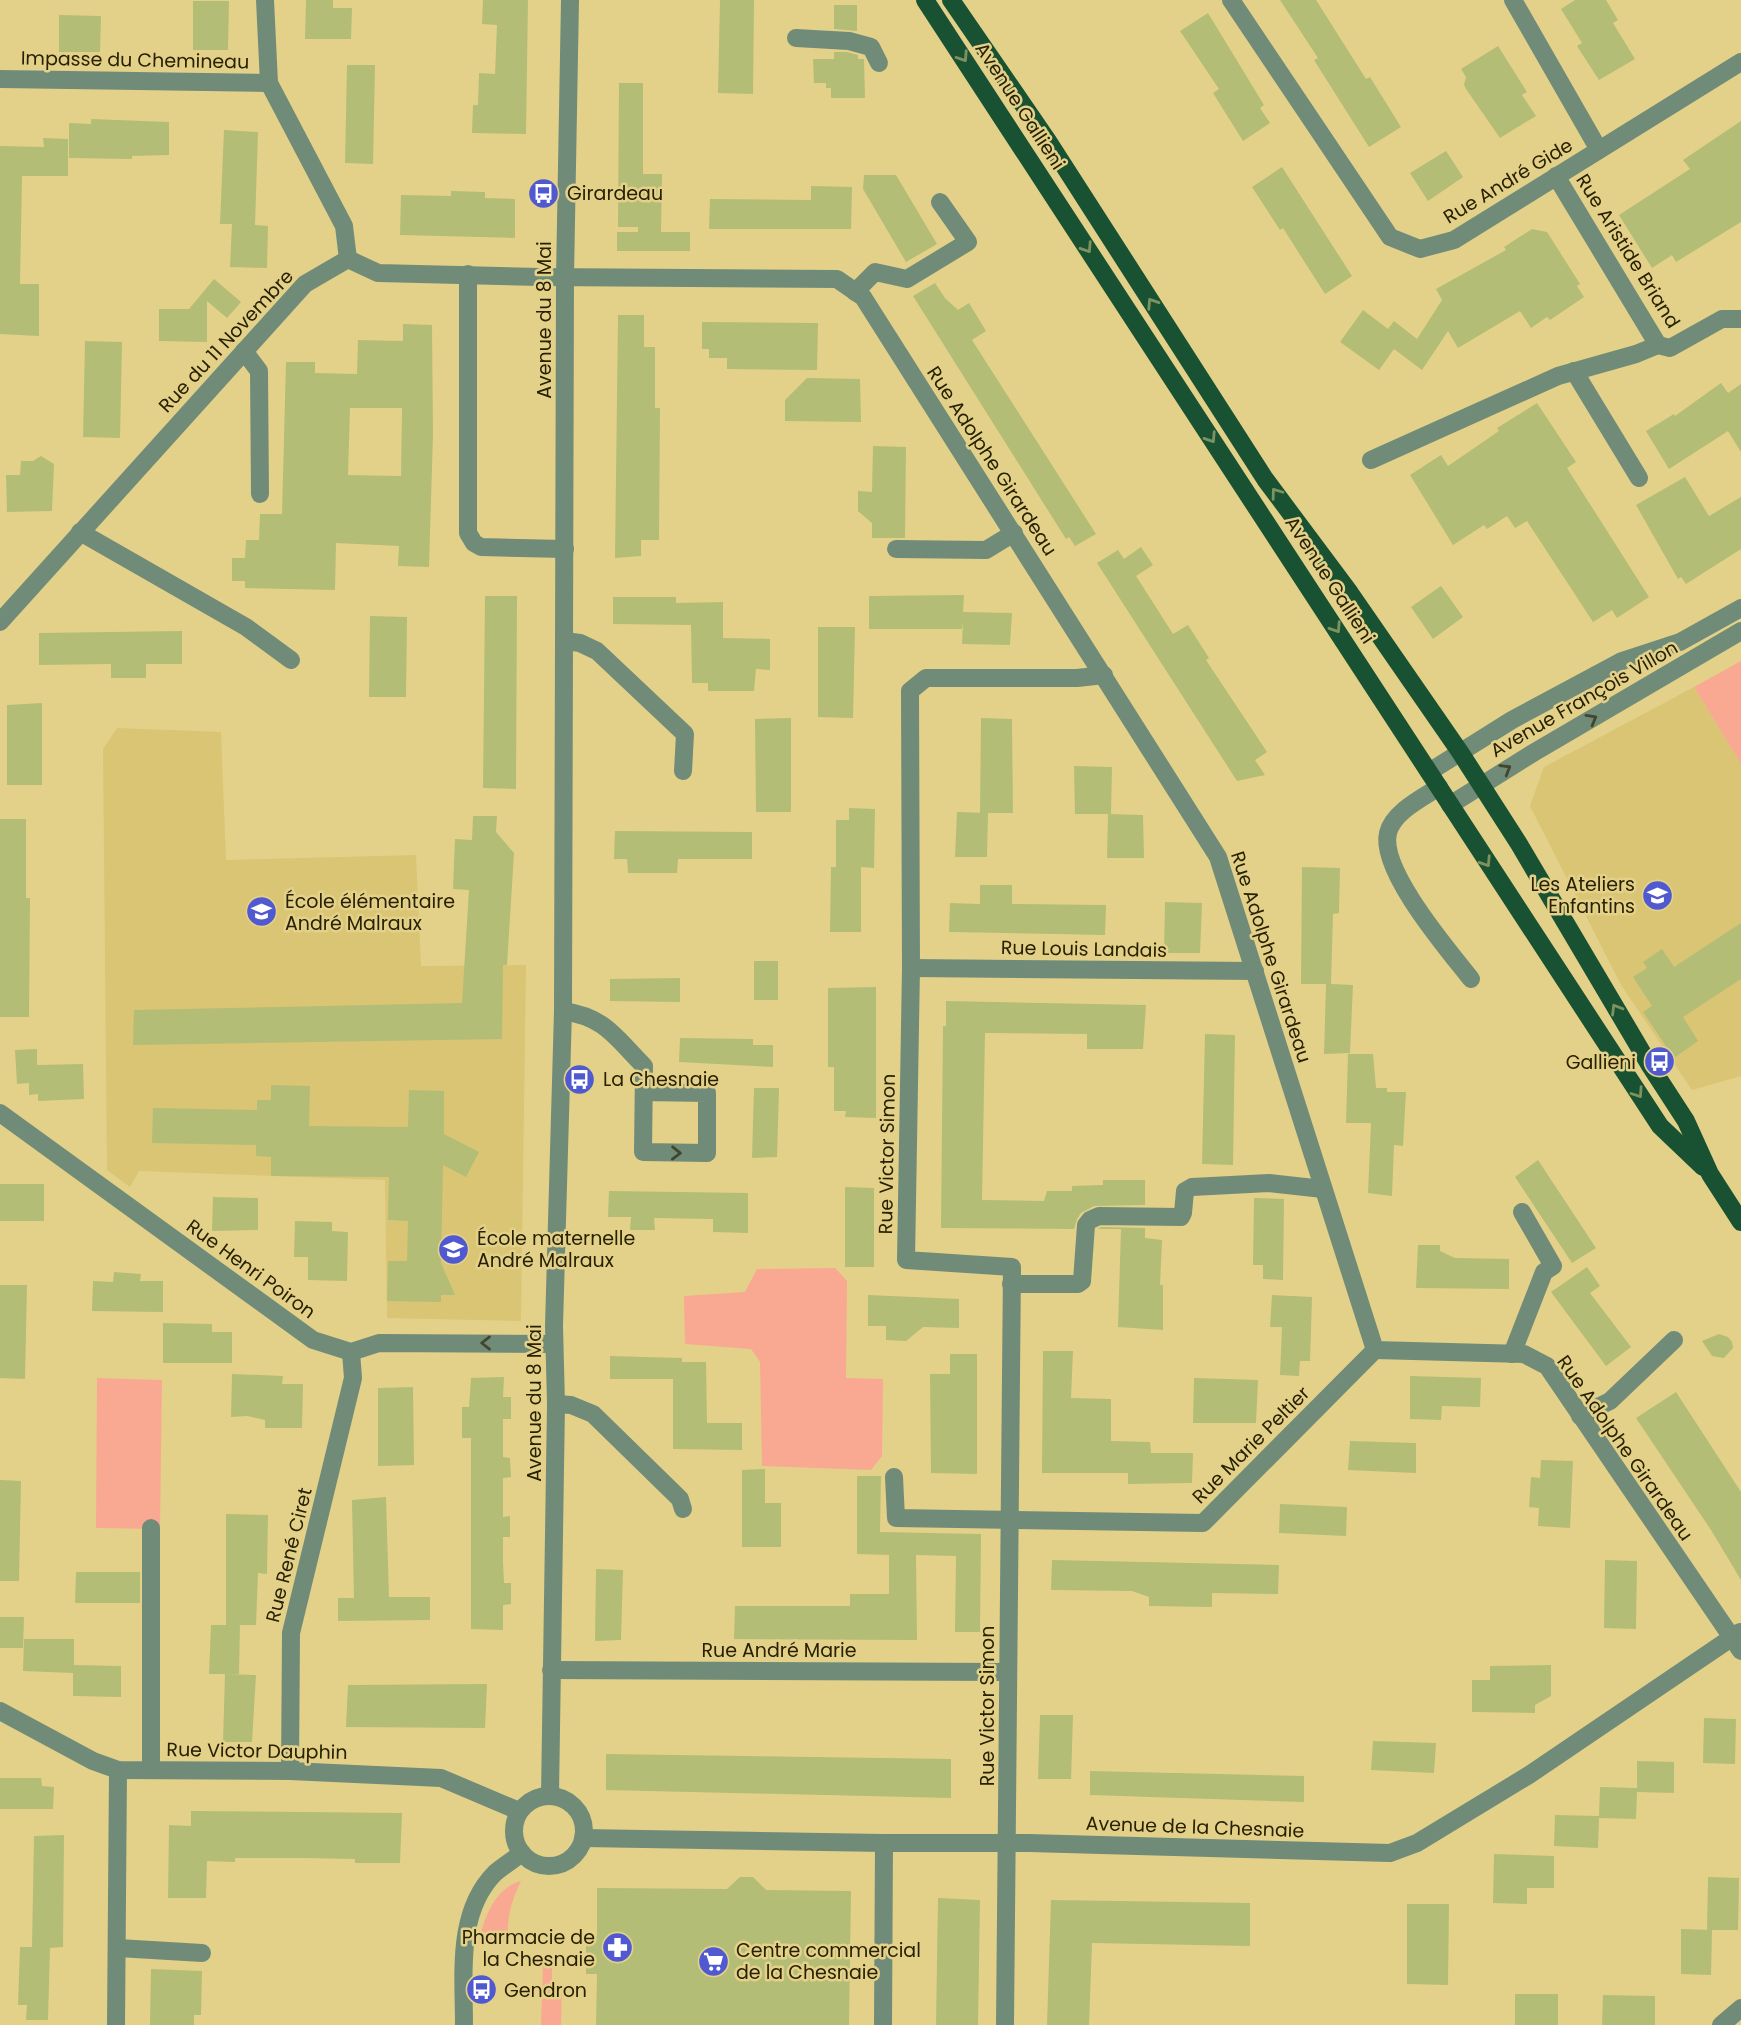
<svg xmlns="http://www.w3.org/2000/svg" width="1741" height="2025" font-family="Poppins,sans-serif">
  <style>
    .built { fill: #d9c574 }
    .green { fill: #f9a892 }
    .building { fill: #b3bd76; fill-rule: evenodd }
    .lines { fill: none; stroke-linecap: round; stroke-linejoin: round }
    .minor { stroke: #708c79; stroke-width: 18 }
    .major { stroke: #195232; stroke-width: 18 }
    .oneway { stroke: #7e925e }
    .oneway2 { stroke: #41462c }
    .labels { text-anchor: middle; dominant-baseline: central; stroke-width: 5; stroke-linejoin: round; paint-order: stroke }
    .street-label { font-size: 19px; fill: #282103; stroke: #e4d189 }
    .poi-label { font-size: 19px; fill: #282103; stroke: #e4d189; text-anchor: start }
  </style>
  <rect width="100%" height="100%" fill="#e4d189"/>
  <g class="built">
    <path d="M1694 687 1741 764V1076L1692 1090 1621 985 1530 806 1544 767Z"/>
    <path d="M117 728 221 732 226 860 416 855 421 966 526 965 521 1321 387 1318 385 1180 139 1171 130 1187 107 1170 103 749Z"/>
  </g>
  <g class="green">
    <path d="M1741 661V764L1694 687Z"/>
    <path d="M835 1268 847 1281 846 1378 883 1379 882 1456 871 1470 762 1466 760 1362 751 1349 685 1344 684 1296 745 1292 757 1269Z"/>
    <path d="M97 1378 162 1380 160 1529 96 1528Z"/>
    <path d="M521 1881C510 1905 507 1916 508 1943H478C484 1919 494 1888 521 1881Z"/>
    <path d="M543 1965H552V1988H562L561 2025H541Z"/>
  </g>
  <g class="building">
    <path d="M306 0H333V8H352L351 39H305Z"/>
    <path d="M483 0H528L526 134 472 133 473 105H478L479 73 495 74 497 25 482 24Z"/>
    <path d="M720 0H754L753 94 718 93Z"/>
    <path d="M1280 0H1316L1366 79 1370 77 1401 127 1369 147 1314 60 1318 58Z"/>
    <path d="M1575 0H1606L1618 20 1613 23 1635 59 1599 80 1577 46 1582 43 1561 9Z"/>
    <path d="M193 1H229L228 50H193Z"/>
    <path d="M834 5H857V31L834 29Z"/>
    <path d="M1208 13 1264 105 1260 108 1270 123 1243 141 1213 93 1219 89 1180 31Z"/>
    <path d="M59 15 101 16 100 52H59Z"/>
    <path d="M1498 46 1527 92 1522 95 1536 116 1500 138 1466 89 1464 85 1466 77 1461 69Z"/>
    <path d="M834 52H847L858 55V59H864L865 98H831V88H826V83H814L813 59H834Z"/>
    <path d="M347 65H375L373 164 345 163Z"/>
    <path d="M619 83H643V174H662L661 232H690V251H617V232H638V227H618Z"/>
    <path d="M91 119 169 122V155L132 156V159L69 158V123L91 124Z"/>
    <path d="M1741 121V222L1676 262 1672 255 1652 268 1619 215 1690 169 1683 160Z"/>
    <path d="M224 130 258 132 255 225 268 226 267 268 230 267 232 224H220Z"/>
    <path d="M43 138 68 139V176H22L20 284H39V336L0 334V146L44 147Z"/>
    <path d="M1446 151 1463 177 1428 201 1410 173Z"/>
    <path d="M1282 167 1352 276 1325 294 1283 228 1280 230 1252 187Z"/>
    <path d="M864 175H896L937 244 906 262 863 189Z"/>
    <path d="M811 186 852 187 851 229H709L710 199 811 200Z"/>
    <path d="M451 191 485 192V198L515 199V238L400 235 401 195 451 196Z"/>
    <path d="M1532 229 1547 232 1580 284 1577 286 1584 297 1550 320 1547 317 1531 328 1520 311 1458 348 1448 331 1422 370 1394 349 1379 370 1340 342 1363 310 1388 329 1394 321 1417 339 1442 300 1436 289 1506 250 1504 247Z"/>
    <path d="M214 279 241 302 227 318 207 301V342L159 341V309H189Z"/>
    <path d="M935 283 945 298 958 310 969 303 986 331 972 340 1096 534 1075 546 1069 537 1066 539 913 296Z"/>
    <path d="M618 315H644V347H655V408H660L659 540H641V556L615 558Z"/>
    <path d="M702 322 818 323 817 370 727 369V358H709V349H702Z"/>
    <path d="M403 324 432 325 433 434 429 567 398 566 399 546 336 543 335 590 245 588V581H232V558H245L246 540H259L260 514H282L286 362H315V373L357 374 358 340 403 341ZM350 408H402L401 476 348 475Z"/>
    <path d="M85 341 122 342 120 438 83 437Z"/>
    <path d="M807 378 860 379 861 422 785 421V400Z"/>
    <path d="M1721 383 1728 393 1741 384V452L1728 431 1669 469 1646 431 1674 414 1675 416Z"/>
    <path d="M1537 403 1576 462 1567 468 1649 597 1617 618 1612 610 1593 622 1527 521 1515 528 1507 516 1487 529 1484 525 1453 545 1410 475 1441 455 1448 466 1499 431 1497 428Z"/>
    <path d="M873 446 906 447 905 538H872V523L858 511V491L872 492Z"/>
    <path d="M41 456 54 464 52 511 7 512 6 475H20L21 461H33Z"/>
    <path d="M1685 477 1709 516 1741 497V549L1686 584 1681 577 1678 579 1636 505Z"/>
    <path d="M1141 547 1153 565 1136 576 1173 634 1188 625 1209 658 1206 660 1267 752 1255 760 1265 775 1237 781 1097 563 1118 550 1124 559Z"/>
    <path d="M1441 586 1463 617 1433 639 1411 607Z"/>
    <path d="M964 595 963 612 1012 613 1010 645 962 644 963 621 962 629H869V596Z"/>
    <path d="M485 596H517L516 789 483 788Z"/>
    <path d="M613 597H676V603L723 602V638L770 639V670L756 669 754 691H708V683H692L691 625 613 624Z"/>
    <path d="M370 616 407 617 406 697H369Z"/>
    <path d="M818 627H855L853 718 818 717Z"/>
    <path d="M182 631V664H146V678H111V664L39 665V633Z"/>
    <path d="M42 703V785H7V705Z"/>
    <path d="M791 718V812H756L755 719Z"/>
    <path d="M981 718 1012 719 1013 813H980Z"/>
    <path d="M1074 766 1112 767 1111 814H1075Z"/>
    <path d="M849 808 875 809 874 868 861 867V932H830L831 867H836V820H849Z"/>
    <path d="M957 812 988 813 987 857H955Z"/>
    <path d="M1108 814 1143 815 1144 858H1107Z"/>
    <path d="M473 816H497L496 832 514 853 507 965H503L502 1039 133 1045 134 1010 462 1003 469 890 453 889 455 839 472 840Z"/>
    <path d="M0 819H26V898H30L29 1017H0Z"/>
    <path d="M615 831 752 832V859H678L677 873H628L627 859H614Z"/>
    <path d="M1302 867 1340 868 1339 913 1333 914 1331 984 1353 985 1350 1053 1324 1054 1326 984H1301Z"/>
    <path d="M980 885H1012V904L1106 905 1105 935 949 932 950 903 980 904Z"/>
    <path d="M1165 902 1202 903 1200 953H1164Z"/>
    <path d="M1741 923V979L1683 1017 1698 1041 1674 1058 1643 1012 1652 1006 1633 977 1647 968 1643 962 1662 949 1674 967Z"/>
    <rect x="754" y="961" width="24" height="39"/>
    <path d="M680 978V1002L610 1001V979Z"/>
    <path d="M876 987V1118L845 1117 846 1111H834V1067H828V988Z"/>
    <path d="M946 1001 1146 1005 1143 1049H1087V1034L985 1033 982 1200 1044 1201 1047 1191H1072V1186L1103 1185V1180H1145V1205L1094 1206 1081 1213 1077 1219 1074 1229 941 1228 943 1026H946Z"/>
    <path d="M1205 1034 1235 1035 1233 1165 1202 1164Z"/>
    <path d="M680 1038 753 1039V1045H773V1067L679 1062Z"/>
    <path d="M37 1049V1065L83 1064 84 1099 38 1101V1094L29 1095V1083L17 1084 15 1050Z"/>
    <path d="M1348 1054H1373L1376 1088H1387V1092H1406L1403 1146 1394 1145 1392 1196 1368 1193 1371 1123H1346Z"/>
    <path d="M271 1085 310 1086 309 1126 408 1127 409 1090 444 1091V1134L479 1152 466 1177 443 1165 441 1263 455 1295H441V1302L387 1301 388 1261H407L408 1221 388 1220 389 1177 271 1176V1157L256 1156V1145L152 1143 153 1108 257 1110V1100H271Z"/>
    <path d="M754 1088H779L777 1157 752 1158Z"/>
    <path d="M1538 1160 1596 1248 1572 1263 1515 1177Z"/>
    <rect x="0" y="1184" width="44" height="37"/>
    <path d="M845 1187 874 1188V1267H845Z"/>
    <path d="M609 1191 748 1193V1233L713 1232V1219L654 1218 655 1230H630L631 1217H608Z"/>
    <path d="M213 1197 258 1198V1230L212 1231Z"/>
    <path d="M1254 1198 1284 1199 1283 1280 1263 1279V1265H1253Z"/>
    <path d="M295 1221 332 1222V1231L348 1232 347 1281 308 1280V1257H294Z"/>
    <path d="M1101 1227 1145 1228V1238L1162 1240 1160 1285H1163V1330L1118 1327 1121 1229H1098Z"/>
    <path d="M1418 1245H1440V1251L1455 1258 1509 1259V1289L1416 1288Z"/>
    <path d="M1587 1267 1600 1286 1590 1293 1631 1347 1606 1366 1551 1292Z"/>
    <path d="M114 1272 141 1274 140 1281H163V1312L92 1311 93 1281 113 1282Z"/>
    <path d="M0 1285H27L25 1379 0 1378Z"/>
    <path d="M868 1295 959 1299V1328L923 1327 906 1341 886 1340V1326H868Z"/>
    <path d="M1272 1295 1312 1297 1310 1361H1300L1299 1376 1280 1375 1282 1327H1270Z"/>
    <path d="M163 1323 212 1324V1332H232V1363H163Z"/>
    <path d="M1719 1334 1728 1337 1732 1342 1733 1348 1724 1358 1712 1356 1702 1341Z"/>
    <path d="M1043 1351H1073L1071 1398 1111 1399V1441L1150 1442 1151 1453H1193L1192 1483 1128 1484V1473H1042Z"/>
    <path d="M950 1354H977V1474L931 1473 930 1374H950Z"/>
    <path d="M610 1356 682 1358V1362H706L707 1423H742V1450L673 1449V1379H610Z"/>
    <path d="M232 1374 283 1376 282 1384H303L302 1428H265V1420L247 1416 231 1417Z"/>
    <path d="M1410 1376 1481 1378 1480 1407 1442 1406 1441 1420 1410 1419Z"/>
    <path d="M504 1377 503 1397H511V1419H503V1457L510 1458 511 1477 503 1478V1517L510 1516V1537H503V1562L504 1583H511V1604L503 1605V1630L471 1629V1438H462V1407H469L471 1378Z"/>
    <path d="M1194 1378 1258 1380 1256 1423H1193Z"/>
    <path d="M413 1387 414 1465 378 1466V1388Z"/>
    <path d="M1676 1392 1741 1492V1580L1711 1530 1636 1418Z"/>
    <path d="M1350 1441 1416 1443V1473L1348 1470Z"/>
    <path d="M1541 1460 1573 1461 1570 1528 1538 1526 1539 1508 1529 1507 1531 1477 1540 1478Z"/>
    <path d="M765 1469V1503H781V1547H742V1470Z"/>
    <path d="M857 1476H881L880 1532 981 1534 980 1632H955L956 1556 916 1555 917 1640 734 1639 735 1606H850V1594H889V1555L857 1554Z"/>
    <path d="M0 1480 21 1481 19 1581H0Z"/>
    <path d="M386 1497 389 1597H430V1620L338 1621V1598H354L352 1500Z"/>
    <path d="M1280 1504 1347 1507 1346 1536 1279 1533Z"/>
    <path d="M226 1514 268 1515 267 1574 258 1573 256 1625H240L239 1674H209L211 1625H226Z"/>
    <path d="M1052 1560 1279 1565 1278 1594 1212 1593V1607L1149 1606V1597L1132 1591 1051 1590Z"/>
    <path d="M1605 1560 1637 1561 1636 1629 1604 1628Z"/>
    <path d="M596 1569 623 1570 621 1640 595 1641Z"/>
    <path d="M76 1572H140V1603H75Z"/>
    <path d="M0 1617H24L23 1648H0Z"/>
    <path d="M24 1639H74V1665L121 1666V1697L73 1696V1673L23 1671Z"/>
    <path d="M1551 1665V1696L1535 1705V1713L1472 1712V1680H1490V1666Z"/>
    <path d="M225 1674 256 1675 252 1742H223Z"/>
    <path d="M487 1684 485 1728 346 1727 348 1685Z"/>
    <path d="M1040 1715H1073L1071 1779H1038Z"/>
    <path d="M1704 1718 1736 1719 1735 1764 1703 1763Z"/>
    <path d="M1373 1741 1436 1743 1434 1773 1371 1770Z"/>
    <path d="M606 1754 951 1759V1798L606 1790Z"/>
    <path d="M1637 1761 1674 1762V1793L1637 1792 1636 1819 1599 1818 1598 1848 1554 1846 1555 1815 1599 1816 1600 1787 1637 1788Z"/>
    <path d="M1090 1771 1304 1776V1802L1090 1795Z"/>
    <path d="M0 1778H41L42 1786 54 1787 53 1809H0Z"/>
    <path d="M191 1811 402 1813 400 1863H355V1859L302 1858H235V1862L207 1861 206 1898H168L169 1825 191 1826Z"/>
    <path d="M64 1835 63 1947 50 1948 48 2020H26L27 2005H18L20 1947H32L34 1836Z"/>
    <path d="M1494 1854 1554 1856V1888H1527V1904L1493 1903Z"/>
    <path d="M740 1877H753L766 1890 851 1891 849 2025H596L597 1974H586V1936H597V1888L727 1889Z"/>
    <path d="M1708 1877 1739 1878 1738 1930H1707Z"/>
    <path d="M938 1898 980 1900 978 2025H936Z"/>
    <path d="M1051 1900 1250 1903V1946L1092 1943 1089 2025H1047Z"/>
    <path d="M1407 1904H1449L1448 1985 1407 1984Z"/>
    <path d="M1681 1929 1712 1930 1711 1975 1681 1974Z"/>
    <path d="M151 1969 202 1971 201 2015H194V2025H150Z"/>
    <rect x="1515" y="1994" width="43" height="31"/>
    <path d="M1603 1995 1655 1996V2025H1602Z"/>
  </g>
  <g class="lines">
    <g class="minor">
      <path d="M265 0 269 83 344 226 348 259"/>
      <path d="M1231 0 1390 237 1420 249 1454 240 1741 62"/>
      <path d="M1513 0 1599 150"/>
      <path d="M796 38 849 41 871 47 879 63"/>
      <path d="M0 79 269 83"/>
      <path d="M1556 176 1658 345 1670 348 1722 319H1741"/>
      <path d="M468 274V533L474 543 481 547 565 549"/>
      <path d="M855 292 875 272 907 279 968 242 940 202"/>
      <path d="M244 351 259 371 260 494"/>
      <path d="M1574 371 1639 478"/>
      <path d="M1371 460 1558 376 1636 354 1658 345"/>
      <path d="M80 532 246 627 291 660"/>
      <path d="M896 549 986 550 1014 533"/>
      <path d="M0 622 305 284 348 259 378 273 540 277 837 279 863 297 1218 857 1375 1350 1524 1354 1547 1366 1741 1651"/>
      <path d="M565 641 580 643 597 651 685 734 683 771"/>
      <path d="M1429 772 1512 720 1622 661 1680 642 1741 608"/>
      <path d="M1439 787C1422 798 1393 812 1388 833 1379 870 1449 951 1471 979"/>
      <path d="M1450 805 1533 753 1741 631"/>
      <path d="M911 968 1255 971"/>
      <path d="M563 1011C605 1017 615 1037 644 1066L643 1152 707 1153V1093L644 1092"/>
      <path d="M0 1113 313 1340 351 1352 379 1343 554 1344"/>
      <path d="M1011 1284H1078L1082 1281 1086 1225 1090 1220 1099 1216 1181 1217 1183 1213 1185 1191 1192 1187 1269 1183 1323 1189"/>
      <path d="M1512 1354 1544 1272 1553 1266 1522 1212"/>
      <path d="M556 1404 571 1405 593 1414 680 1499 683 1509"/>
      <path d="M1580 1416 1610 1401 1674 1340"/>
      <path d="M894 1477 896 1518 1203 1523 1375 1350"/>
      <path d="M551 1670 1007 1672"/>
      <path d="M0 1711 93 1761 118 1770 290 1771 441 1778 519 1811"/>
      <path d="M151 1770V1528"/>
      <path d="M290 1771 291 1633 353 1378 351 1352"/>
      <path d="M550 1795 556 1404 554 1326 563 1011 565 277 570 0"/>
      <circle cx="549" cy="1831" r="35"/>
      <path d="M583 1838 884 1843H1029L1390 1853 1417 1843 1529 1775 1740 1632"/>
      <path d="M118 1948 202 1953"/>
      <path d="M116 2025 118 1770"/>
      <path d="M464 2025C464 1975 456 1912 495 1873 503 1866 513 1860 522 1853"/>
      <path d="M883 2025 884 1843"/>
      <path d="M1005 2025C1007 1772 1010 1519 1012 1267L906 1260 911 968 910 691 926 678H1077L1104 675"/>
      <path d="M1721 2025 1741 2008"/>
    </g>
    <g class="major">
      <path d="M925 0 1660 1126 1703 1167"/>
      <path d="M951 0 1048 141 1265 479 1350 593 1460 752 1519 844 1649 1064 1686 1121 1710 1174 1741 1222"/>
    </g>
  </g>
  <defs><path id="oneway-chevron" d="M-2-3.5L2.5 0L-2 3.5" fill="none" stroke-width="1.6" stroke-linecap="round" stroke-linejoin="round" transform="scale(1.75)"/></defs>
  <g class="oneway">
    <use href="#oneway-chevron" transform="translate(963 57) rotate(57)"/>
    <use href="#oneway-chevron" transform="translate(1087 248) rotate(57)"/>
    <use href="#oneway-chevron" transform="translate(1152 303) rotate(-123)"/>
    <use href="#oneway-chevron" transform="translate(1211 438) rotate(57)"/>
    <use href="#oneway-chevron" transform="translate(1276 493) rotate(-126)"/>
    <use href="#oneway-chevron" transform="translate(1336 628) rotate(57)"/>
    <use href="#oneway-chevron" transform="translate(1486 862) rotate(57)"/>
    <use href="#oneway-chevron" transform="translate(1616 1009) rotate(-121)"/>
    <use href="#oneway-chevron" transform="translate(1638 1093) rotate(56)"/>
  </g>
  <g class="oneway2">
    <use href="#oneway-chevron" transform="translate(1592 719) rotate(-30)"/>
    <use href="#oneway-chevron" transform="translate(1506 769) rotate(-31)"/>
    <use href="#oneway-chevron" transform="translate(676 1153) rotate(1)"/>
    <use href="#oneway-chevron" transform="translate(486 1343) rotate(-180)"/>
  </g>
  <defs>
    <symbol id="bus-disc" viewBox="-11 -11 22 22"><circle r="9.5" fill="#5059cf" stroke="#e4d189"/><path d="M-5-6H5V4H4V6H2V4H-2V6H-4V4H-5ZM-3.5-4V0h7V-4ZM-3.5 1.2v1.5H-2V1.2ZM2 1.2v1.5H3.5V1.2Z" fill="#fff"/></symbol>
    <symbol id="school-disc" viewBox="-11 -11 22 22"><circle r="9.5" fill="#5059cf" stroke="#e4d189"/><path d="M0-5L7-2L0 1L-7-2ZM-4 1L0 2.5L4 1V4Q0 6-4 4Z" fill="#fff"/></symbol>
    <symbol id="pharmacy-disc" viewBox="-11 -11 22 22"><circle r="9.5" fill="#5059cf" stroke="#e4d189"/><path d="M-2-6h4v4h4v4h-4v4h-4v-4h-4v-4h4Z" fill="#fff"/></symbol>
    <symbol id="supermarket-disc" viewBox="-11 -11 22 22"><circle r="9.5" fill="#5059cf" stroke="#e4d189"/><path d="M-6-5.5h2.5l.6 2H6L4.5 2H-2.5L-4.4-4H-6ZM-1.5 3.2a1.3 1.3 0 1 0 .1 0ZM3 3.2a1.3 1.3 0 1 0 .1 0Z" fill="#fff"/></symbol>
  </defs>
  <g fill-rule="evenodd">
    <use href="#bus-disc" x="526" y="176" width="35" height="35"/>
    <use href="#school-disc" x="1640" y="878" width="35" height="35"/>
    <use href="#school-disc" x="244" y="894" width="35" height="35"/>
    <use href="#bus-disc" x="1642" y="1044" width="35" height="35"/>
    <use href="#bus-disc" x="562" y="1062" width="35" height="35"/>
    <use href="#school-disc" x="436" y="1232" width="35" height="35"/>
    <use href="#pharmacy-disc" x="600" y="1930" width="35" height="35"/>
    <use href="#supermarket-disc" x="696" y="1944" width="35" height="35"/>
    <use href="#bus-disc" x="464" y="1972" width="35" height="35"/>
  </g>
  <g class="labels">
    <g class="street-label">
      <text transform="translate(135 60) rotate(1)">Impasse du Chemineau</text>
      <text transform="translate(1020 106) rotate(57)">Avenue Gallieni</text>
      <text transform="translate(1508 181) rotate(-31)">Rue André Gide</text>
      <text transform="translate(1628 251) rotate(58)">Rue Aristide Briand</text>
      <text transform="translate(544 320) rotate(-90)">Avenue du 8 Mai</text>
      <text transform="translate(226 341) rotate(-47)">Rue du 11 Novembre</text>
      <text transform="translate(992 461) rotate(57)">Rue Adolphe Girardeau</text>
      <text transform="translate(1330 580) rotate(57)">Avenue Gallieni</text>
      <text transform="translate(1584 699) rotate(-30)">Avenue François Villon</text>
      <text transform="translate(1084 949) rotate(1)">Rue Louis Landais</text>
      <text transform="translate(1271 957) rotate(72)">Rue Adolphe Girardeau</text>
      <text transform="translate(887 1154) rotate(-89)">Rue Victor Simon</text>
      <text transform="translate(251 1269) rotate(36)">Rue Henri Poiron</text>
      <text transform="translate(534 1403) rotate(-90)">Avenue du 8 Mai</text>
      <text transform="translate(1251 1445) rotate(-45)">Rue Marie Peltier</text>
      <text transform="translate(1625 1448) rotate(55)">Rue Adolphe Girardeau</text>
      <text transform="translate(289 1555) rotate(-76)">Rue René Ciret</text>
      <text x="779" y="1650">Rue André Marie</text>
      <text transform="translate(987 1706) rotate(-90)">Rue Victor Simon</text>
      <text transform="translate(257 1751) rotate(1)">Rue Victor Dauphin</text>
      <text transform="translate(1195 1827) rotate(2)">Avenue de la Chesnaie</text>
    </g>
    <g class="poi-label">
      <text x="567" y="193">Girardeau</text>
      <text x="1635" y="884" text-anchor="end">Les Ateliers<tspan x="1635" dy="22">Enfantins</tspan></text>
      <text x="285" y="901">École élémentaire<tspan x="285" dy="22">André Malraux</tspan></text>
      <text x="1636" y="1062" text-anchor="end">Gallieni</text>
      <text x="603" y="1079">La Chesnaie</text>
      <text x="477" y="1238">École maternelle<tspan x="477" dy="22">André Malraux</tspan></text>
      <text x="595" y="1937" text-anchor="end">Pharmacie de<tspan x="595" dy="22">la Chesnaie</tspan></text>
      <text x="736" y="1950">Centre commercial<tspan x="736" dy="22">de la Chesnaie</tspan></text>
      <text x="504" y="1990">Gendron</text>
    </g>
  </g>
</svg>
